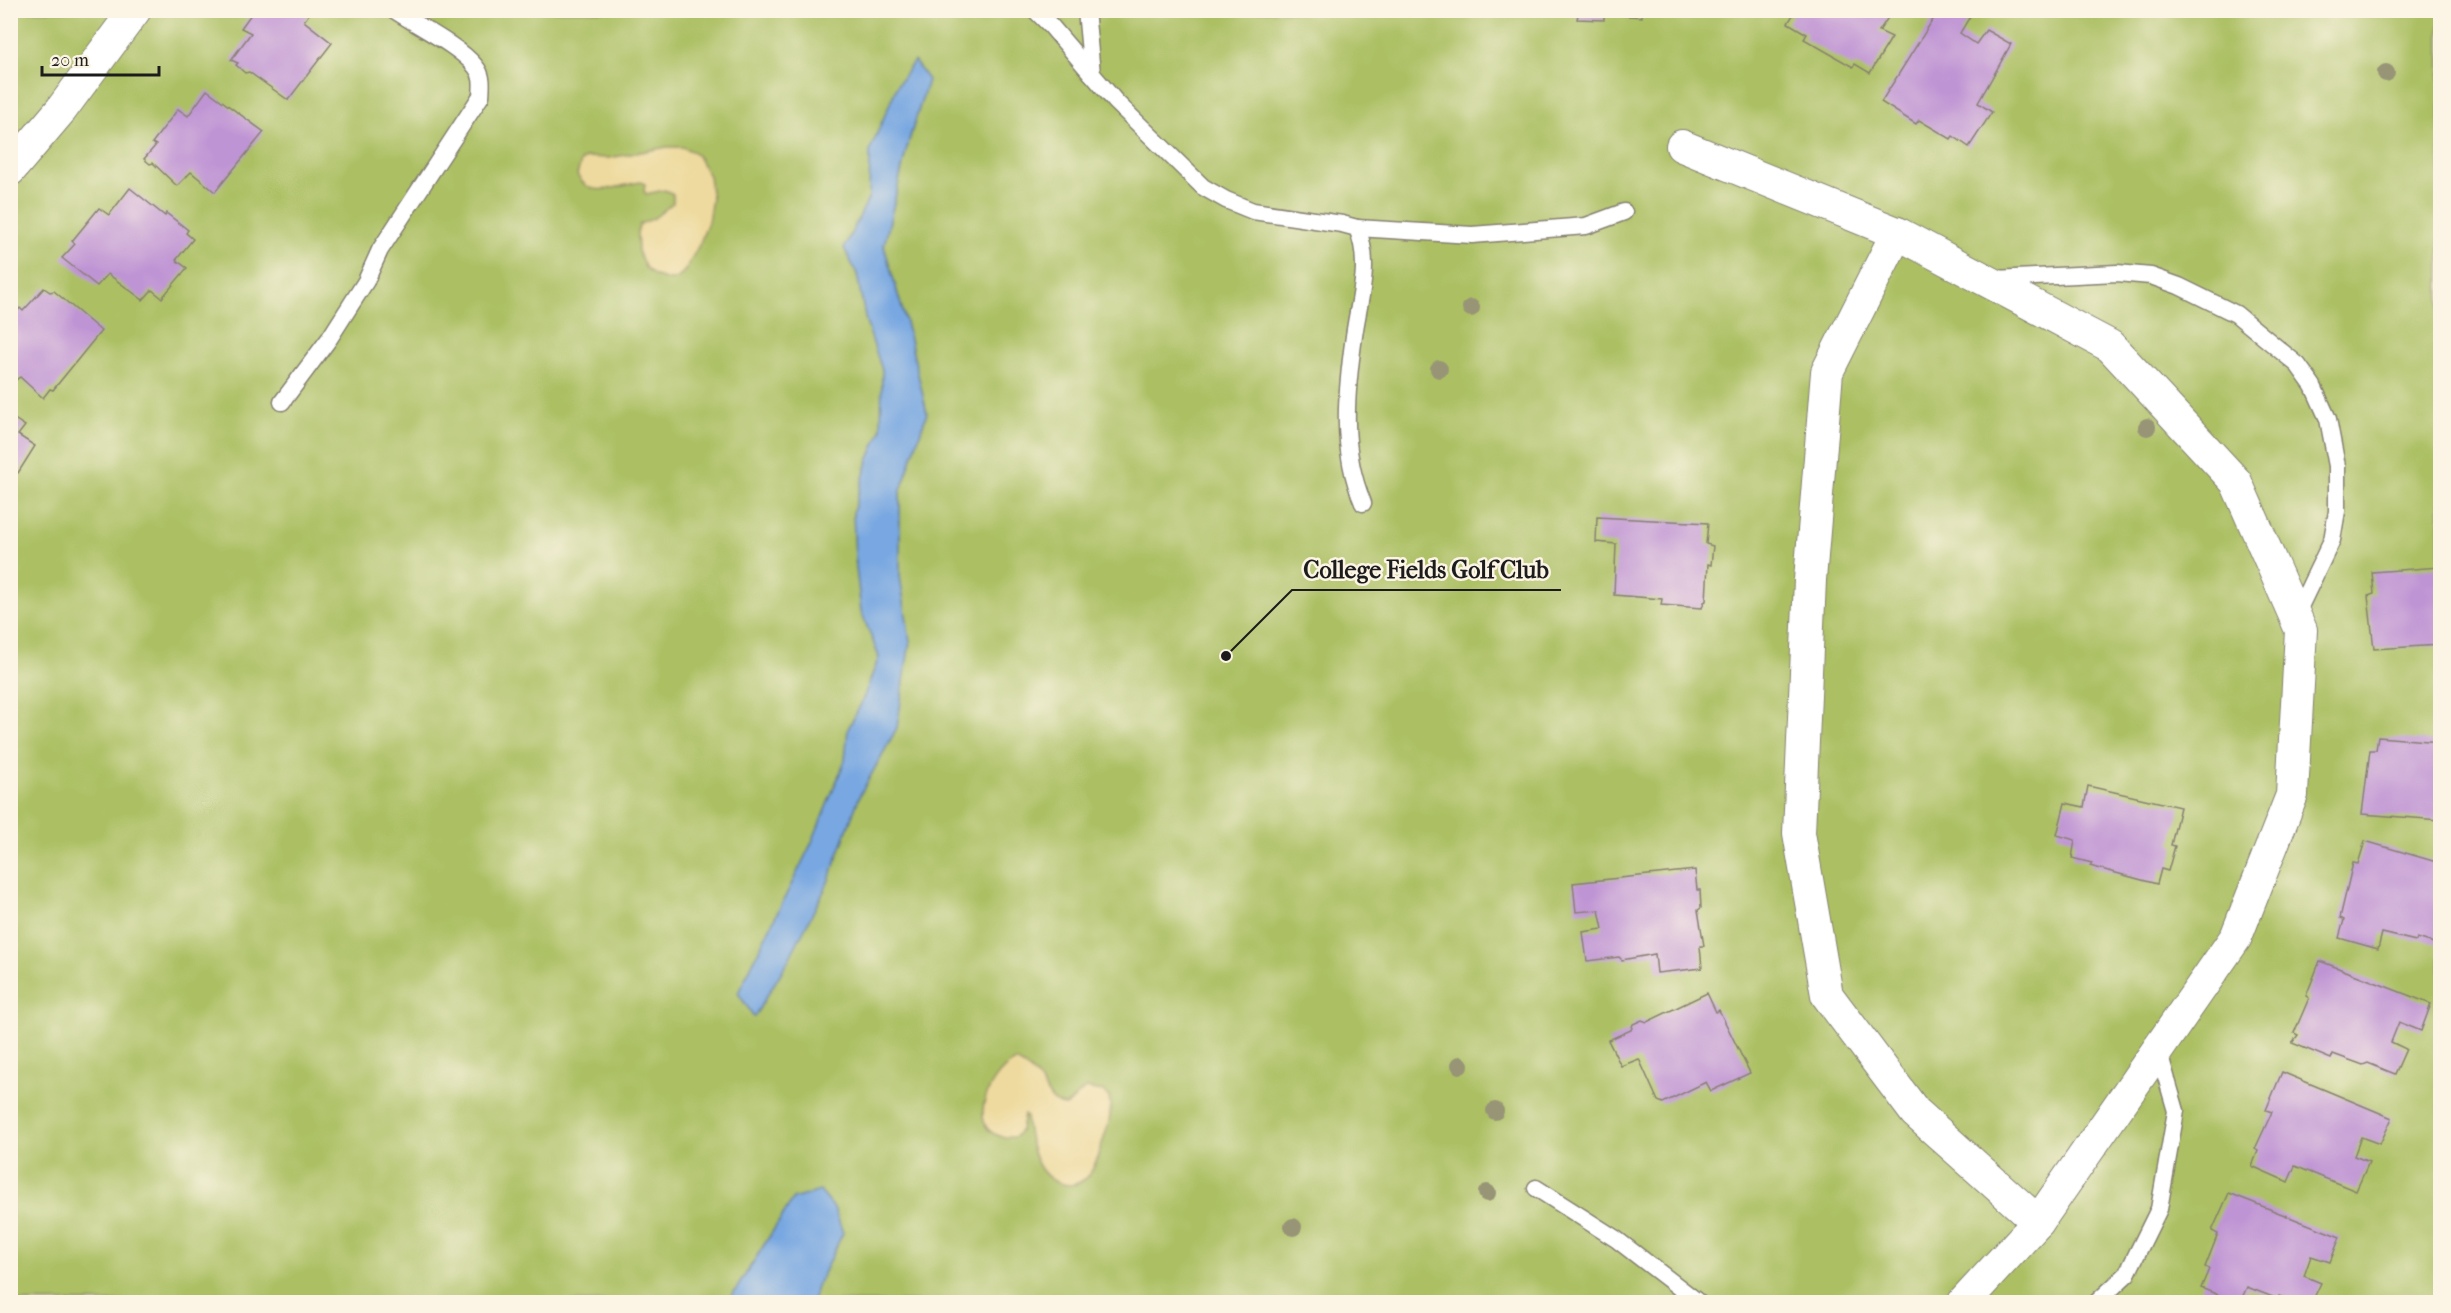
<svg xmlns="http://www.w3.org/2000/svg" width="2451" height="1313" font-family="'IM FELL French Canon',serif">
  <style>
    .green { fill: #acc064; stroke: #646e40; stroke-width: 1.5 }
    .sand { fill: #eeda9e; stroke: #857b5d; stroke-width: 1.5 }
    .water { fill: #78a7e1; stroke: #4a627e; stroke-width: 1.5 }
    .building { fill: #bf94d4 }
    .lines { fill: none; stroke-linecap: round; stroke-linejoin: round }
    .service-casing { stroke: #878072; stroke-width: 19 }
    .minor-casing { stroke: #878072; stroke-width: 34 }
    .service { stroke: #fff; stroke-width: 16 }
    .minor { stroke: #fff; stroke-width: 32 }
    .tree { fill: #989577 }
    .leader { fill: none; stroke: #1c1c1c; stroke-width: 2 }
    .callout-dot { fill: #1c1c1c; stroke: #fcf5e5; stroke-width: 2 }
    .callout-label { font-size: 24px; text-anchor: middle; font-weight: bold; fill: #1c1c1c; stroke: #fcf5e5; stroke-width: 5; stroke-linejoin: round; paint-order: stroke }
  </style>
  <rect width="100%" height="100%" fill="#fcf5e5"/>
  <filter id="ink" filterUnits="userSpaceOnUse"><feTurbulence type="fractalNoise" baseFrequency=".0167" numOctaves="2"/><feDisplacementMap in="SourceGraphic" scale="12" xChannelSelector="R" yChannelSelector="G"/><feConvolveMatrix kernelMatrix="1 2 1 2 8 2 1 2 1" color-interpolation-filters="sRGB"/></filter>
  <filter id="wash" filterUnits="userSpaceOnUse"><feTurbulence type="fractalNoise" baseFrequency=".008" numOctaves="4" result="noise"/><feDisplacementMap in="SourceGraphic" scale="24" xChannelSelector="R" yChannelSelector="G"/><feGaussianBlur stdDeviation="1.35" result="paint"/><feColorMatrix in="noise" values="0 0 0 0 0 0 0 0 0 0 0 0 0 0 0 0 0 1.4 0 .05"/><feComposite in="paint" operator="in"/></filter>
  <g filter="url(#wash)">
    <rect width="100%" height="100%" fill="#f2e4c7"/>
    <path class="green" d="M10 11H2440V1302H11Z"/>
    <g class="sand">
      <path d="M667 147H682L694 152 699 158 709 176 712 198 708 222 700 243 686 269 678 278 670 280 655 276 645 267 638 251 637 232 640 224 654 218 673 203V194L665 190 646 194 644 191 645 184 641 182C618 185 591 201 577 175L581 161 587 157 609 158Z"/>
      <path d="M1016 1061C1023 1065 1031 1069 1036 1076 1047 1087 1048 1105 1066 1106L1086 1088 1102 1091 1109 1097C1113 1113 1108 1126 1103 1141 1099 1152 1096 1166 1089 1175 1084 1181 1076 1185 1069 1185 1035 1183 1029 1142 1026 1117L1024 1115 1021 1130 1015 1137C961 1142 985 1074 1016 1061Z"/>
    </g>
    <g class="water">
      <path d="M914 61 928 80 907 147 884 246 906 322 927 413 900 493V576L910 641 897 728 860 795 827 885 787 963 754 1017 738 993 812 842 845 760 848 729 861 704 879 657 861 611 855 559 853 512 868 461 881 430 882 370 866 322 857 274 844 248 869 197 870 150 898 84Z"/>
      <path d="M820 1191 834 1208 843 1233 817 1286 813 1302H728L793 1199Z"/>
    </g>
    <g id="blocks">
      <g class="building">
        <path d="M254 10H312L304 21 332 43 288 100 249 72 245 73 236 65 238 63 231 60 251 33 241 28Z"/>
        <path d="M1579 10H1642V17L1604 14V20L1577 19Z"/>
        <path d="M1796 10H1893L1879 31 1892 37 1870 73 1855 64 1853 67 1804 39 1807 34 1788 23Z"/>
        <path d="M1939 10H1967L1972 13 1960 33 1976 44 1986 30 2011 44 1978 103 1992 112 1969 147 1953 136 1951 139 1919 120 1916 124 1881 102Z"/>
        <path d="M207 90 264 132 215 192 191 172 177 186 153 163 150 164 144 159 156 145 152 143 178 109 188 116Z"/>
        <path d="M130 188 165 216 166 213 188 230 186 233 193 239 176 260 187 268 162 298 152 290 143 300 108 274 97 286 62 258 75 244 72 241 99 208 109 215Z"/>
        <path d="M44 288 50 292 54 291 101 331 53 390 50 389 43 398 20 377 13 382 10 380V319L20 308 23 311Z"/>
        <path d="M10 416 25 426 18 435 35 446 18 473 10 469Z"/>
        <path d="M1597 517 1708 523 1706 544 1713 546 1711 565 1708 564 1706 601 1704 602 1702 608 1661 605 1662 599 1614 595 1616 544 1596 542Z"/>
        <path d="M2440 567V645L2374 649 2368 596 2374 594 2372 572Z"/>
        <path d="M2378 737 2440 742V820L2362 814 2370 750H2376Z"/>
        <path d="M2088 786 2180 807 2171 845 2175 846 2168 871 2161 869 2157 884 2090 866 2092 863 2072 858 2075 840 2057 835 2065 803 2084 807Z"/>
        <path d="M2365 841 2440 863V945L2417 938 2416 941 2382 933 2378 949 2339 938 2344 920 2340 918 2353 863 2358 864Z"/>
        <path d="M1695 870 1697 890H1700L1701 908 1698 910 1704 946H1700L1702 968 1657 973 1655 954 1622 960 1619 957 1587 961 1583 932 1603 929 1599 910 1576 912 1573 883Z"/>
        <path d="M2320 961 2431 1004 2421 1031 2399 1022 2391 1042 2406 1049 2395 1074 2368 1063 2363 1065 2333 1054 2331 1059 2292 1043 2298 1035 2294 1033 2309 998 2306 996Z"/>
        <path d="M1707 993 1716 1012 1719 1010 1750 1073 1711 1091 1706 1082 1663 1103 1658 1101 1639 1059 1621 1066 1608 1040 1631 1030 1633 1024 1642 1020 1647 1022Z"/>
        <path d="M2282 1072 2392 1118 2380 1144 2361 1137 2354 1156 2369 1162 2356 1191 2295 1166 2288 1182 2252 1166 2258 1151 2255 1149 2272 1112 2266 1110Z"/>
        <path d="M2229 1193 2340 1237 2330 1262 2311 1256 2304 1276 2321 1283 2312 1302H2294L2279 1296 2278 1299 2247 1287 2240 1302H2236L2201 1288 2209 1269 2205 1267 2218 1234 2212 1231Z"/>
      </g>
    </g>
  </g>
  <g filter="url(#ink)">
    <use href="#blocks" fill-opacity="0" stroke="#878072" stroke-width="1.5"/>
    <g class="lines">
      <defs>
        <g id="service">
          <path d="M1035 10 1051 26 1091 73"/>
          <path d="M1086 10 1092 74 1116 102 1203 187 1226 200 1253 211 1342 224 1357 228C1372 264 1359 299 1354 336 1346 393 1340 449 1363 503"/>
          <path d="M1357 228 1472 235 1586 226 1624 212"/>
          <path d="M1994 279 2117 273 2151 276 2179 286 2236 314 2298 365 2313 386 2328 419 2337 466V511L2332 540 2295 617"/>
          <path d="M282 402 329 339 366 281 380 250 481 96C482 85 483 75 475 66 459 46 416 25 394 10"/>
          <path d="M1536 1188 1616 1239 1698 1302"/>
          <path d="M2097 1302 2127 1274 2159 1209 2176 1111 2158 1049"/>
        </g>
        <g id="minor">
          <path d="M1682 146 1897 233 2110 346 2236 482 2301 630 2292 795 2236 937 2038 1222 1964 1302"/>
          <path d="M10 170 61 110 135 10"/>
          <path d="M1897 233 1827 372 1810 580 1799 833 1827 995 1915 1112 2038 1222"/>
        </g>
      </defs>
      <use href="#service" class="service-casing"/>
      <use href="#minor" class="minor-casing"/>
      <use href="#service" class="service"/>
      <use href="#minor" class="minor"/>
    </g>
    <g class="tree">
      <circle cx="2386" cy="73" r="9"/>
      <circle cx="1471" cy="308" r="9"/>
      <circle cx="1439" cy="369" r="9"/>
      <circle cx="2147" cy="427" r="9"/>
      <circle cx="1460" cy="1065" r="9"/>
      <circle cx="1495" cy="1111" r="9"/>
      <circle cx="1487" cy="1193" r="9"/>
      <circle cx="1293" cy="1227" r="9"/>
    </g>
  </g>
  <path class="leader" d="M1226 656L1292 590H1561"/>
  <circle class="callout-dot" cx="1226" cy="656" r="6"/>
  <g class="callout-label">
    <text x="1426" y="578">College Fields Golf Club</text>
  </g>
  <rect width="2451" height="1313" fill="none" stroke="#fcf5e5" stroke-width="36"/>
  <path d="M42 66v9h117v-9" fill="none" stroke="#1c1c1c" stroke-width="3"/>
  <text x="51" y="66" font-size="18" fill="#1c1c1c" stroke="#fcf5e5" stroke-width="4.5" paint-order="stroke">20 m</text>
</svg>
